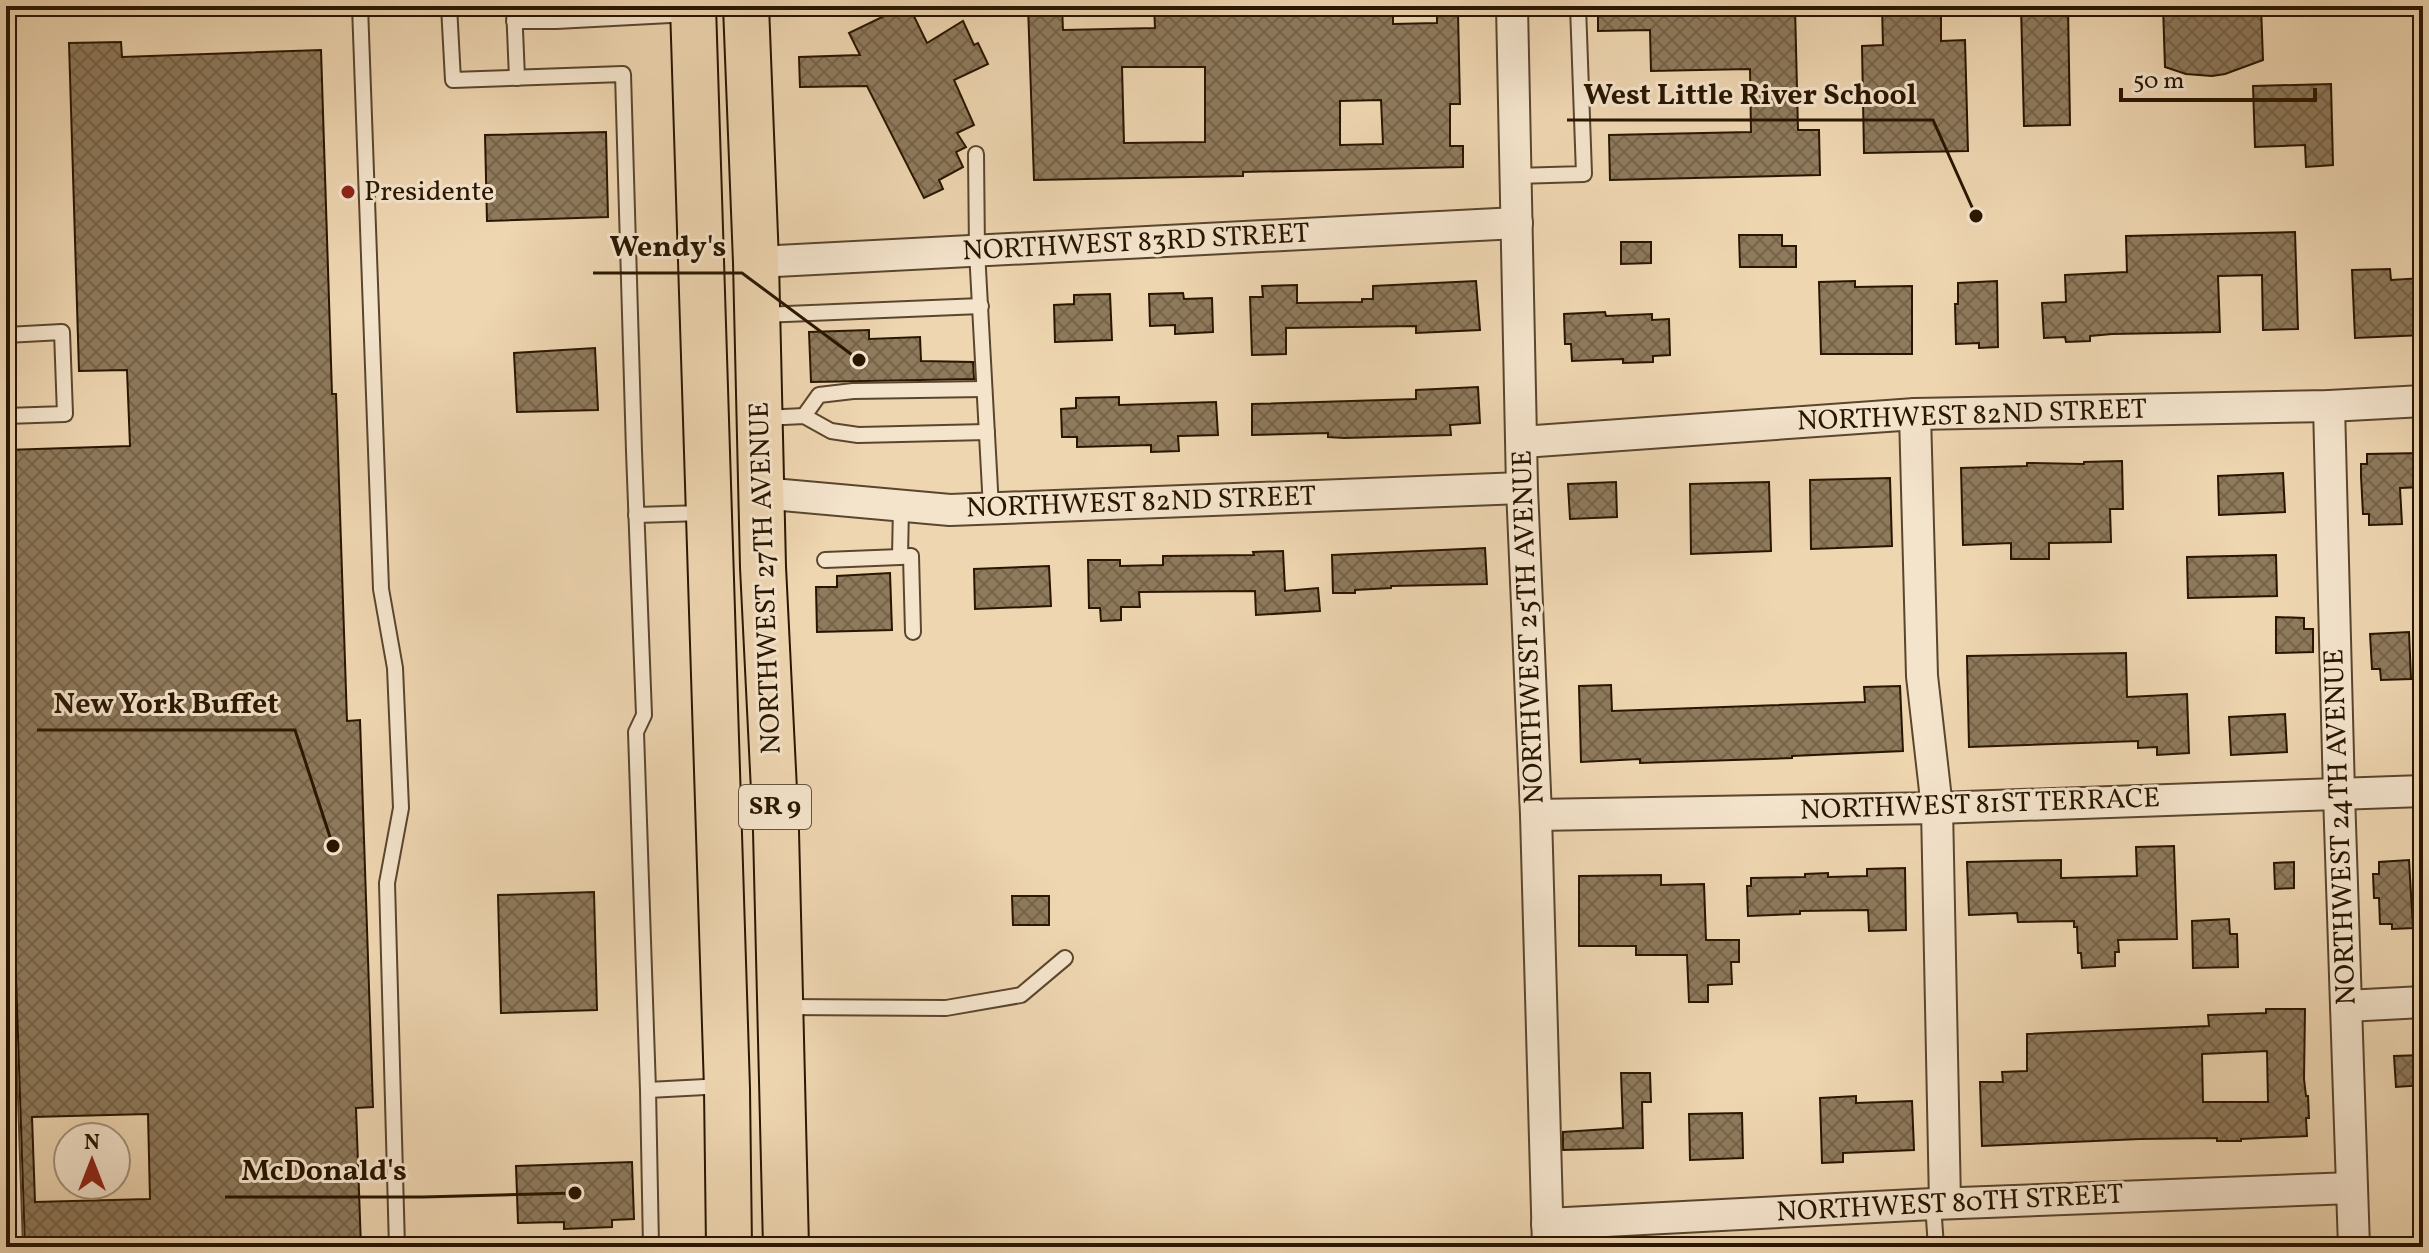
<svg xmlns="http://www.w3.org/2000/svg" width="2429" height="1253" font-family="Vollkorn,serif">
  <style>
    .building { fill: url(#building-cross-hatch); stroke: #291600; stroke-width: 2; fill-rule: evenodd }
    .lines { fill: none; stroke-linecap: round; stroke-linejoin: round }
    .lane-casing { stroke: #5a462c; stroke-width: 18 }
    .street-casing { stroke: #5a462c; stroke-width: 34 }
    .primary-casing { stroke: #291600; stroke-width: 48 }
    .lane { stroke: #f4e4cc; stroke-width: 14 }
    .street { stroke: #f4e4cc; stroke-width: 30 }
    .primary { stroke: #eed6b1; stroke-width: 44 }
    .poi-dot { fill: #8f2418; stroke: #f4e4cc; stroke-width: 3 }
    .labels { text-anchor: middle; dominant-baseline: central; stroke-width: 6; stroke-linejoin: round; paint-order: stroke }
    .shield { fill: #f4e4cc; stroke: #66543d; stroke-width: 2 }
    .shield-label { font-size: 26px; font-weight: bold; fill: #291600 }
    .poi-label { font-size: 28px; fill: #291600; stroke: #f4e4cc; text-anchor: start }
    .street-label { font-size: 28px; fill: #291600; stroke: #f4e4cc }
    .leader { fill: none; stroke: #291600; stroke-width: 3 }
    .callout-dot { fill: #291600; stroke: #f4e4cc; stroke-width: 3 }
    .callout-label { font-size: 30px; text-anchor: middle; font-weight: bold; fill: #291600; stroke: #f4e4cc; stroke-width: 6; stroke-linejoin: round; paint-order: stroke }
  </style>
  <defs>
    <pattern id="building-cross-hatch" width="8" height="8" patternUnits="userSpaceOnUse" patternTransform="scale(2)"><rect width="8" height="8" fill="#8f7a5c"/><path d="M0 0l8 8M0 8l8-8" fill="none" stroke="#75634a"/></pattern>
  </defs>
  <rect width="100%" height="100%" fill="#eed6b1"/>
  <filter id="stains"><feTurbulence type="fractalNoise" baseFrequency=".0025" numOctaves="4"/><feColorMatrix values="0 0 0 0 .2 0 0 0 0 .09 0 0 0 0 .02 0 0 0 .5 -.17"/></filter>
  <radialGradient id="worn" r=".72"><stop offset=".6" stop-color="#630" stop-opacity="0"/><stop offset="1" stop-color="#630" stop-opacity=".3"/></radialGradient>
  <g class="building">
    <path d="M905 6H909L927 43 963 21 974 45 978 43 988 64 954 80 974 125 957 133 966 147 956 152 963 167 939 180 943 189 924 198 867 86 800 87 799 57 860 55 849 33Z"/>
    <path d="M1028 6H1062L1063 30 1155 28 1154 6H1339V14L1393 13V24L1437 23V13H1458L1460 104H1450V146H1463V167L1243 172V176L1034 180ZM1122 67H1205V142L1124 143ZM1381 100 1383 144 1340 145V101Z"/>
    <path d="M1598 6H1795L1798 130H1819L1820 175 1610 180 1609 135 1751 132 1750 69 1651 71 1650 30 1598 31Z"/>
    <path d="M1882 6H1941V41L1965 40 1968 151 1864 153 1862 46 1883 45Z"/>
    <path d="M2021 6H2068L2070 125 2024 126Z"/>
    <path d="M2163 6H2261L2263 60 2225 74 2212 76 2186 74 2165 67Z"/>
    <path d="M121 42 122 57 321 50 332 394H336L347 721 360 720 373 1107 356 1108 361 1247H25L16 977 14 971 6 967V450L130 446 127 370 79 371 69 43ZM148 1114 150 1199 35 1202 32 1117Z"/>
    <path d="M2331 84 2333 165 2306 167 2305 145 2255 147 2253 86Z"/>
    <path d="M606 132 608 217 487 221 485 135Z"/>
    <path d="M2295 232 2298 329 2263 330 2262 275 2218 276 2220 332 2112 334 2090 336V341L2066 342 2065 337 2044 338 2042 303 2066 302 2065 275 2127 272 2126 236Z"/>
    <path d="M1739 235H1782V246H1796V267H1740Z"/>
    <path d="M1621 242H1651V263L1621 264Z"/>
    <path d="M2390 269 2391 280 2423 278V335L2355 338 2352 270Z"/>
    <path d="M1476 281 1480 330 1416 333V326L1286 328V354L1252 355 1250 297H1263L1262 286 1297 285V303L1362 302V299H1373V286Z"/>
    <path d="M1855 281V287L1912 286V354H1821L1819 282Z"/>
    <path d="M1997 281 1998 347 1979 348V343L1956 344 1955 304H1958V283Z"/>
    <path d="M1183 293 1184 299 1212 298 1213 332 1175 334V325L1150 326 1149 294Z"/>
    <path d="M1110 294 1112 340 1055 342 1054 305 1074 304V295Z"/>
    <path d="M1605 312 1606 316 1652 314V320L1669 319 1670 355 1653 356V362L1623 363V359L1572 361 1571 344H1565L1564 314Z"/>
    <path d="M869 330V339L920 337 921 361 973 362 974 379 811 382 809 332Z"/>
    <path d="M595 348 598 410 517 412 514 353Z"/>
    <path d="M1478 387 1480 423 1450 425 1451 435 1344 438 1328 437V433L1252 435V404L1416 399V390Z"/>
    <path d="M1119 397V405L1216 402 1218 435 1178 436 1179 451 1151 452V445L1077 447V437H1062L1061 409 1076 408V398Z"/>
    <path d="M2423 453V487L2400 488 2402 524 2369 525V514H2363L2361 476V464H2367V454Z"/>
    <path d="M2122 461 2123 509H2110L2111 542 2049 543V559H2011V543L1963 545 1961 468 2027 466V463L2084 464V462Z"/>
    <path d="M2283 473 2285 512 2219 515 2218 476Z"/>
    <path d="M1890 478 1892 546 1811 549 1810 480Z"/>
    <path d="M1616 482 1617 517 1570 519 1568 484Z"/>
    <path d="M1769 482 1771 551 1691 554 1690 484Z"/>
    <path d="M1485 548 1487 584 1391 586V588L1355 590V593H1333L1332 555Z"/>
    <path d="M1283 551 1285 591 1318 588 1320 611 1256 615 1255 591 1139 592 1140 607H1121V620L1101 621 1100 608H1089L1088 560H1120V566L1163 565V556L1254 555 1253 552Z"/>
    <path d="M2276 555 2277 596 2188 598 2187 557Z"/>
    <path d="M1049 566 1051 606 975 609 974 569Z"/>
    <path d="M890 573 892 630 817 632 816 587H837V576Z"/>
    <path d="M2276 617 2304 618V629H2313V652L2276 653Z"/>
    <path d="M2409 632 2411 679 2381 680 2380 669H2372L2370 634Z"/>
    <path d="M2126 653 2127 697 2187 694 2189 753 2157 755V747L2138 748V741L1969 747 1967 656Z"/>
    <path d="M1611 685 1612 711 1865 702 1864 687 1900 686 1903 751 1792 756V758L1640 763V759L1581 762 1579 686Z"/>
    <path d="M2285 714 2287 752 2231 755 2229 717Z"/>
    <path d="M2174 846 2177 939 2118 940 2119 952H2115V966L2082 968 2081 953H2078L2077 927H2074V921L2018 922 2017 913 1969 915 1967 862 2061 860V878L2137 876 2136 847Z"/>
    <path d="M2409 860 2413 928 2392 929V924H2380L2379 898H2374L2373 874H2379V862Z"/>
    <path d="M2294 862V888L2275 889 2274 863Z"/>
    <path d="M1905 868 1906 930 1869 931 1868 910 1800 911V914L1748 916 1747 886H1751V878L1805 877V874L1828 873V877L1867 876V869Z"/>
    <path d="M1661 875V885L1704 884 1706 940H1739V962H1731L1732 984 1708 985V1002H1689L1687 955H1636V946H1579V876Z"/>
    <path d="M594 892 597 1010 501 1013 498 895Z"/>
    <path d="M1012 896H1049V925H1013Z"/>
    <path d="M2229 919 2230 934H2237L2238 967 2193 968 2192 921Z"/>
    <path d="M2266 1009H2305L2304 1079 2306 1096H2308L2309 1118H2306L2307 1136 2241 1139V1141H2217V1138L2140 1139 1982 1146 1980 1082H2003L2002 1072 2027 1071V1034L2209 1026 2208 1015 2266 1013ZM2267 1051 2268 1102H2203L2202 1054Z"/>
    <path d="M2423 1055V1085L2396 1087 2394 1056Z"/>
    <path d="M1621 1073H1650L1651 1102H1642L1643 1148 1563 1150V1132L1623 1128Z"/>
    <path d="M1856 1096V1103L1912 1101 1914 1150 1843 1153V1162L1822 1163 1820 1098Z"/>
    <path d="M1742 1113 1743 1158 1690 1160 1689 1114Z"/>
    <path d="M632 1162 634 1219 612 1220V1227L564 1229V1222L518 1223 516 1166Z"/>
  </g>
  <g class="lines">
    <defs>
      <g id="lane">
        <path d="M360 6 381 589 395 668 401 808 387 883 397 1247"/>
        <path d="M449 6 453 80 623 74 634 451 644 715 636 732 648 1090 651 1246 617 1247"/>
        <path d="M514 6 517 78"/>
        <path d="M529 6 553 20"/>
        <path d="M514 21H556L689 14"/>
        <path d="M976 154 977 251 991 508"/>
        <path d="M1516 176 1584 174 1578 6"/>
        <path d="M761 315 981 306"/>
        <path d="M6 335 62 332 65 414 6 416"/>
        <path d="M804 416 819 395 853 391 984 389"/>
        <path d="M764 418 804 416 831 431 858 435 987 432"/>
        <path d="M901 506 900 557 911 556 913 632"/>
        <path d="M636 515 703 513"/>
        <path d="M825 560 900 557"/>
        <path d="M6 977 15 1247"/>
        <path d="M784 1007 946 1008 1021 995 1065 958"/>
        <path d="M648 1090 724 1086"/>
        <path d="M1933 1204 1936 1247"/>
      </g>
      <g id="street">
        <path d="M1512 6 1522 488 1536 815 1548 1247"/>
        <path d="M756 262 1517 223"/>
        <path d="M2329 406 2339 794 2354 1247"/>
        <path d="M1915 414 1922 676 1937 808 1945 1203"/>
        <path d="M1522 442 1915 414 2329 406 2423 401"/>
        <path d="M761 493 950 510 1522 488"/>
        <path d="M1536 815 1937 808 2423 791"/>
        <path d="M2346 1006 2423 1002"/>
        <path d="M1547 1224 1933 1204 2352 1188"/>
      </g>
      <g id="primary">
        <path d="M693 6 727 1089 729 1247"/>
        <path d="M746 6 756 262 763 567 776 831 786 1247"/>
      </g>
    </defs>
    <use href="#lane" class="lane-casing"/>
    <use href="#street" class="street-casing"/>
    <use href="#primary" class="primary-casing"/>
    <use href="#lane" class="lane"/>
    <use href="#street" class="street"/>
    <use href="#primary" class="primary"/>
  </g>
  <circle class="poi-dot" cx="348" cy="192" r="8"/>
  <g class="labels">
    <rect class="shield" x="739" y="785" width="72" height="44" rx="6"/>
    <g class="shield-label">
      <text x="775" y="807">SR 9</text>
    </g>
    <g class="poi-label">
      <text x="364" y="192">Presidente</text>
    </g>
    <g class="street-label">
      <text transform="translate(1136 243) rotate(-3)">NORTHWEST 83RD STREET</text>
      <text transform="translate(1972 416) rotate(-2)">NORTHWEST 82ND STREET</text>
      <text transform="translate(1141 503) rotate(-2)">NORTHWEST 82ND STREET</text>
      <text transform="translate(766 578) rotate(-92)">NORTHWEST 27TH AVENUE</text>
      <text transform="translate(1529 627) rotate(-92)">NORTHWEST 25TH AVENUE</text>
      <text transform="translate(1980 805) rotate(-2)">NORTHWEST 81ST TERRACE</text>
      <text transform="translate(2341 827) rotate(-92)">NORTHWEST 24TH AVENUE</text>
      <text transform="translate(1950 1204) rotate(-3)">NORTHWEST 80TH STREET</text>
    </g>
  </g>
  <path class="leader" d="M1976 216L1933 120H1567M859 360L742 273H593M333 846L295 730H37M575 1193L423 1197H225"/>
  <g class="callout-dot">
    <circle cx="1976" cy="216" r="8"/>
    <circle cx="859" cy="360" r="8"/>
    <circle cx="333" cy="846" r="8"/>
    <circle cx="575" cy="1193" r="8"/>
  </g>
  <g class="callout-label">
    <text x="1750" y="104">West Little River School</text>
    <text x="668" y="256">Wendy's</text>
    <text x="166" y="713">New York Buffet</text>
    <text x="324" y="1180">McDonald's</text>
  </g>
  <rect width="2429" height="1253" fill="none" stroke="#eed6b1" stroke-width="32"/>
  <rect x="8" y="8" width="2413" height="1237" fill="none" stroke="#291600" stroke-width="4"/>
  <rect x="16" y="16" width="2397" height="1221" fill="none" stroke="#291600" stroke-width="2"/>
  <g transform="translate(92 1161)"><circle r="38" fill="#f4e4cc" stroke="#a3927a" stroke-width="2"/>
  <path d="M0-6L14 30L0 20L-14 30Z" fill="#8f2418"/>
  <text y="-12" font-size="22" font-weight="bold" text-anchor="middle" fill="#291600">N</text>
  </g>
  <path d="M2121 88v12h194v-12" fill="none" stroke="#291600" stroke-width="4"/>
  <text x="2133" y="88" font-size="24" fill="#291600" stroke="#f4e4cc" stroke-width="6" paint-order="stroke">50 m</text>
  <rect width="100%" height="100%" filter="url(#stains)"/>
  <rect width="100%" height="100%" fill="url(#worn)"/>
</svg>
